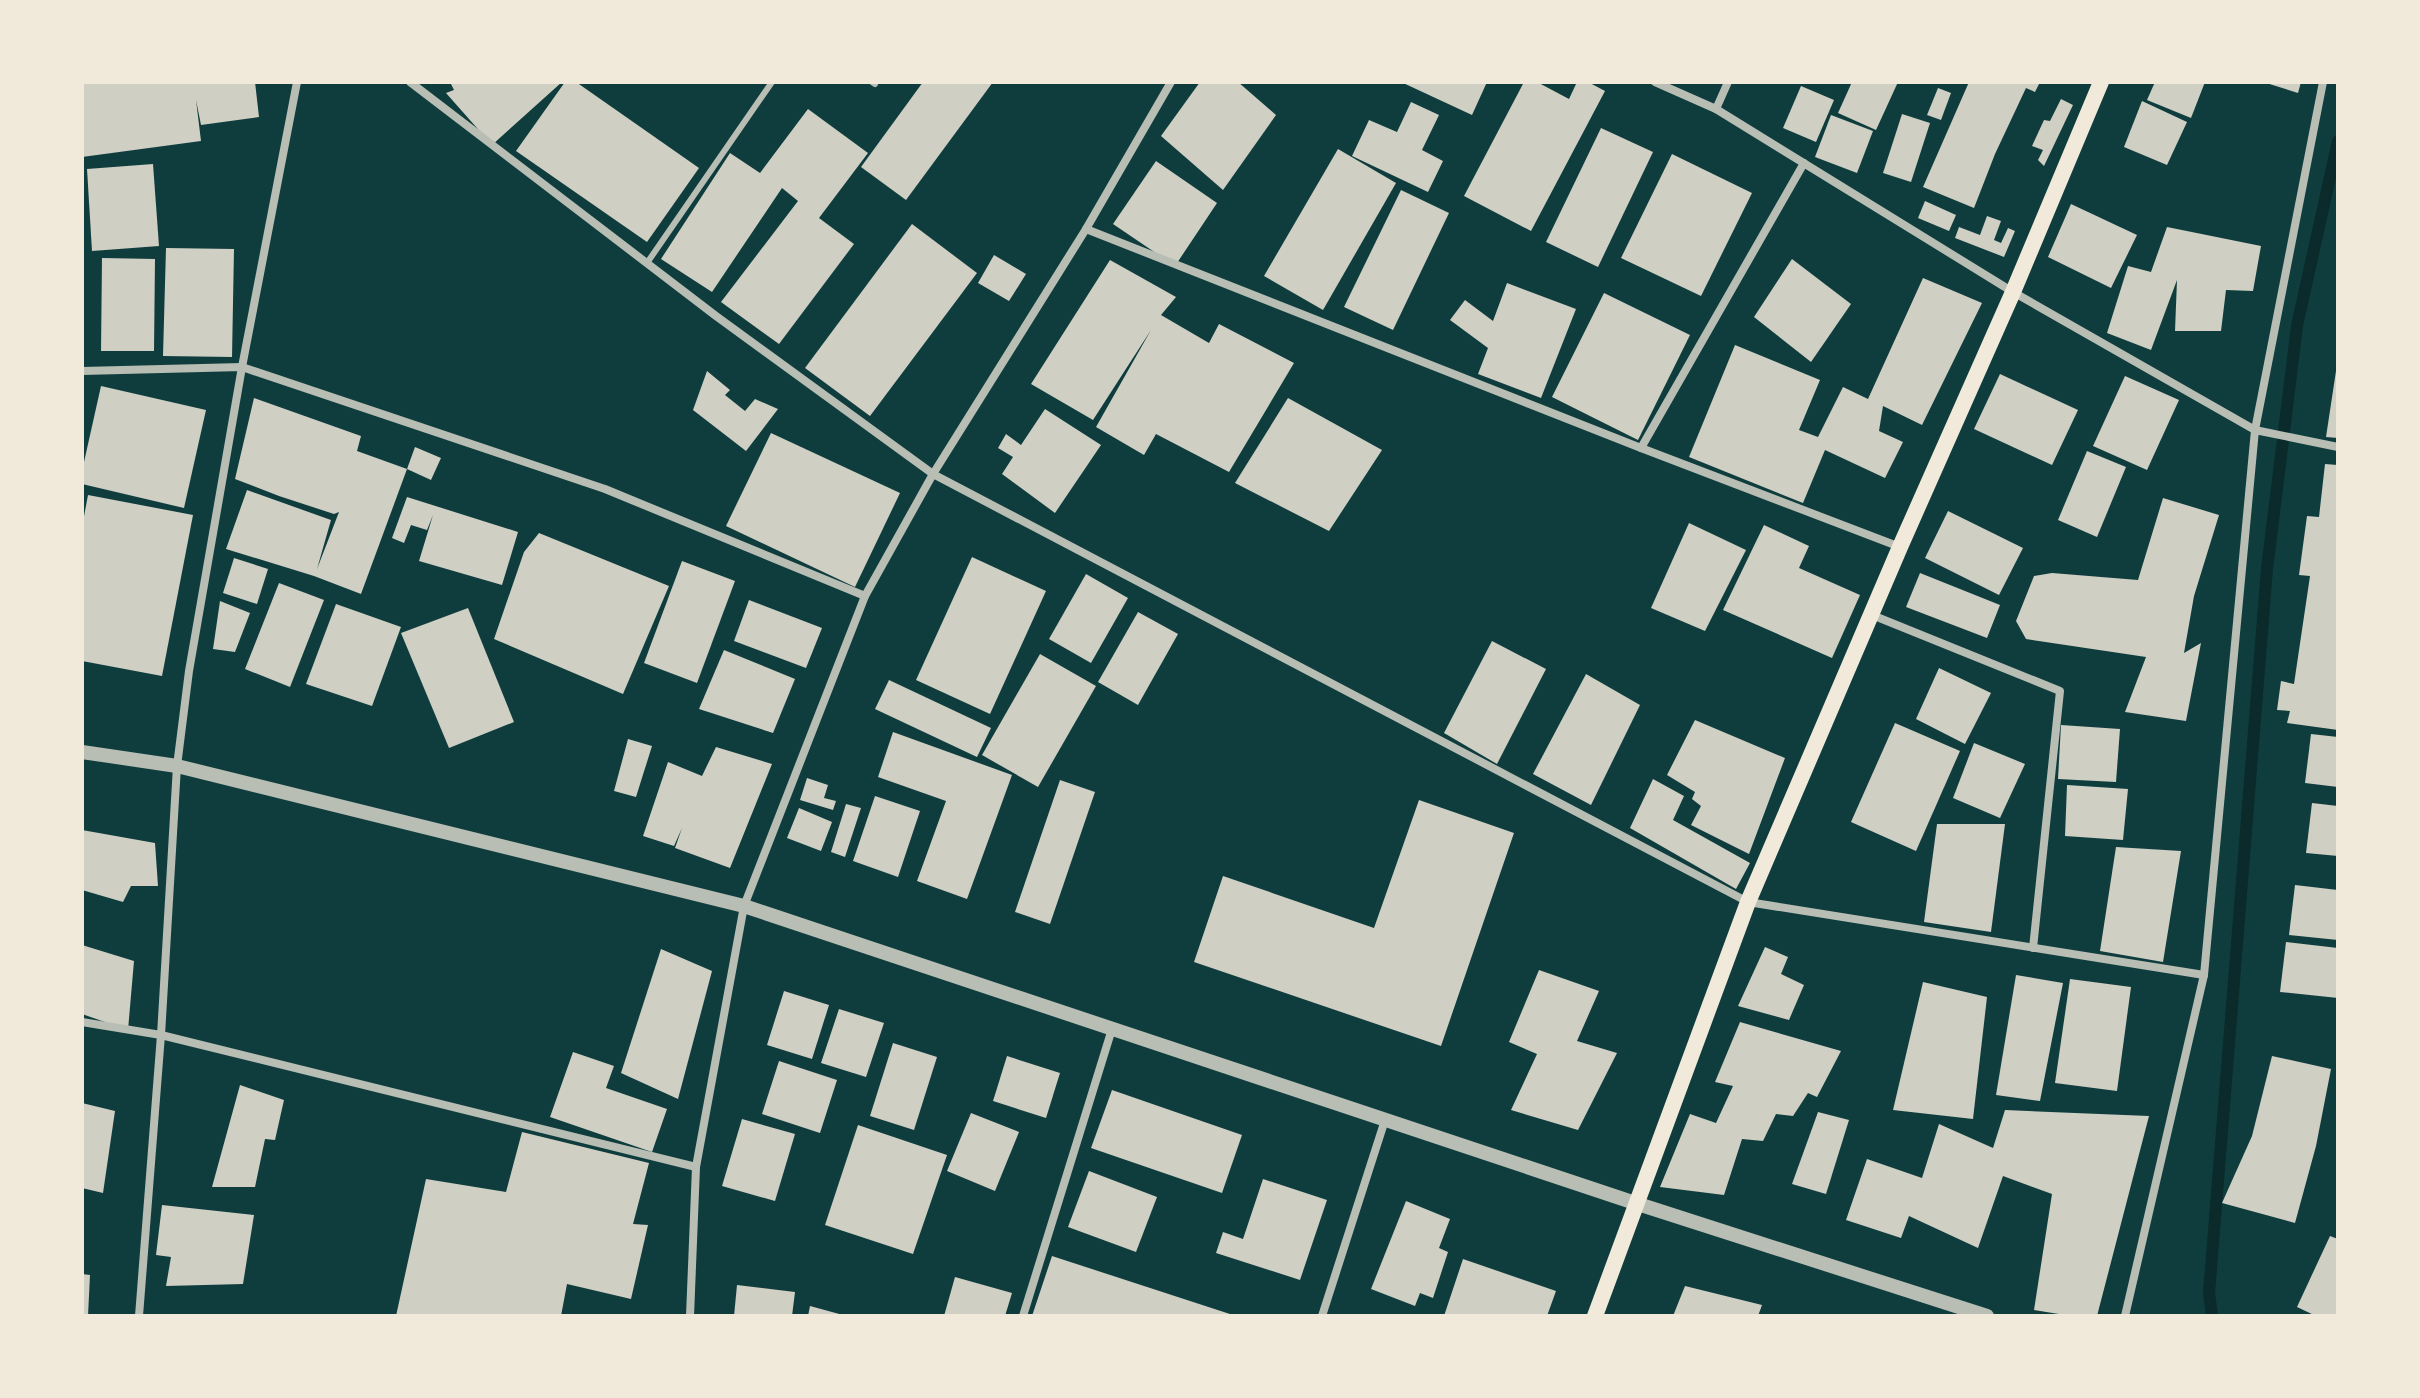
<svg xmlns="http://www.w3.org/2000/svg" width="2420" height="1398" font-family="'PT Sans',sans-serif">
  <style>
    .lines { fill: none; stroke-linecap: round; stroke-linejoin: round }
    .stream { stroke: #0a2a2b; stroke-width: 12 }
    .building { fill: #cfcfc3 }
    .service { stroke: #b8beb3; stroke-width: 6 }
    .minor { stroke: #b8beb3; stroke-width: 8 }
    .tertiary { stroke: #b8beb3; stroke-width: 14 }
    .secondary { stroke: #f1e9da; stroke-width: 16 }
  </style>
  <rect width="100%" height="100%" fill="#0f3d3e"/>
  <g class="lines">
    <path class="stream" d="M2212 1316 2209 1293 2267 569 2297 326 2338 141"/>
  </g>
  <g class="building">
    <path d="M82 82H255L259 117 201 125 196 100 201 141 82 157Z"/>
    <path d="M450 82H562L492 145 446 93 454 90Z"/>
    <path d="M565 82H576L699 168 647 242 516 151Z"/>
    <path d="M923 82H993L906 200 861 167Z"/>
    <path d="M1200 82H1238L1276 115 1223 190 1161 136Z"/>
    <path d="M1401 82H1487L1472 115Z"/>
    <path d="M1524 82H1537L1569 99 1577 82H1588L1605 91 1531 231 1464 196Z"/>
    <path d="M1852 82H1898L1876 130 1838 113Z"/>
    <path d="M1969 82H2040L2035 92 2026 88 1995 154 1974 208 1923 187Z"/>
    <path d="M2155 82H2205L2191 118 2147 100Z"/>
    <path d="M2263 82H2301L2298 93Z"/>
    <path d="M1801 86 1834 100 1816 142 1783 128Z"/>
    <path d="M1938 88 1951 93 1941 120 1927 115Z"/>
    <path d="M2061 99 2073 105 2044 166 2038 160 2043 150 2032 146 2044 120 2050 121Z"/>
    <path d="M2142 101 2187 122 2167 165 2124 147Z"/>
    <path d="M1411 102 1439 115 1422 150 1443 161 1428 192 1352 156 1369 120 1397 132Z"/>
    <path d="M808 109 868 153 819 218 854 244 779 344 721 302 798 201 782 188 712 292 661 259 730 153 760 173Z"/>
    <path d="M1902 114 1930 123 1911 182 1883 173Z"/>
    <path d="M1831 115 1873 131 1857 173 1815 157Z"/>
    <path d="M1601 128 1653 152 1598 267 1546 242Z"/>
    <path d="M1338 149 1396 183 1323 310 1264 276Z"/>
    <path d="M1672 154 1752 193 1701 296 1621 258Z"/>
    <path d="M1156 161 1217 203 1175 266 1113 224Z"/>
    <path d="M153 164 159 246 92 251 87 169Z"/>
    <path d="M1401 190 1449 213 1393 330 1344 307Z"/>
    <path d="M1925 201 1956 215 1949 231 1918 218Z"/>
    <path d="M2071 204 2137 235 2111 288 2048 257Z"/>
    <path d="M1987 216 2001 221 1994 240 2001 243 2008 228 2015 231 2004 257 1955 238 1959 227 1980 235Z"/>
    <path d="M912 224 977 273 870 416 805 368Z"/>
    <path d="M2167 227 2261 246 2253 291 2226 290 2221 331H2175L2177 280 2151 350 2107 333 2128 266 2151 272Z"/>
    <path d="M166 248 234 249 232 357 163 356Z"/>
    <path d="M994 255 1026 274 1009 301 978 283Z"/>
    <path d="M102 258 155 259 154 351H101Z"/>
    <path d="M1792 259 1851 304 1811 362 1754 317Z"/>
    <path d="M1110 260 1176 297 1161 315 1209 343 1219 324 1294 363 1229 472 1156 434 1144 455 1096 427 1151 330 1093 420 1031 384Z"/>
    <path d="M1923 278 1982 303 1922 425 1883 406 1879 431 1903 442 1885 478 1825 450 1803 503 1689 457 1735 345 1820 380 1799 430 1818 437 1843 387 1868 399Z"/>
    <path d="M1507 283 1576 309 1541 398 1478 374 1488 348 1450 320 1465 300 1493 321Z"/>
    <path d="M1604 293 1690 335 1638 440 1552 397Z"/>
    <path d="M707 371 730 390 725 395 745 411 755 399 778 409 746 451 693 410Z"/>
    <path d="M2336 371H2338V438L2326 437Z"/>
    <path d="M2000 374 2078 410 2052 465 1974 429Z"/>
    <path d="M2125 376 2179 400 2147 470 2093 446Z"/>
    <path d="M101 386 206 410 184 508 82 484V471Z"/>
    <path d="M254 398 361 436 357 451 407 469 361 594 314 576 226 549 247 490 331 520 317 569 339 512 334 514 279 496 235 479Z"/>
    <path d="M1288 398 1382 450 1329 531 1235 483Z"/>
    <path d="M1045 409 1101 445 1055 513 1002 474 1013 457 998 448 1006 434 1021 445Z"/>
    <path d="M771 433 900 493 855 587 726 526Z"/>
    <path d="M415 447 441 458 431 480 407 469Z"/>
    <path d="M2087 451 2126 467 2097 537 2058 520Z"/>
    <path d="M2325 464 2338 465V730L2287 723 2290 711 2277 710 2281 681 2294 684 2310 576 2299 575 2307 516 2319 517Z"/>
    <path d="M88 495 193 515 162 676 82 661V527Z"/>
    <path d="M407 497 518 532 502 585 419 561 433 515 427 530 411 525 404 543 392 538Z"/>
    <path d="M2163 498 2219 515 2194 596 2184 653 2201 643 2186 721 2125 712 2146 657 2026 639 2016 621 2034 576 2052 573 2138 580Z"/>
    <path d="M1948 511 2023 548 1999 595 1925 558Z"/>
    <path d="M1689 523 1746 550 1705 631 1651 608Z"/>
    <path d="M1764 525 1809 546 1799 568 1860 595 1832 658 1723 610Z"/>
    <path d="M539 533 669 586 623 694 494 639 524 552Z"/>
    <path d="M972 557 1046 591 990 714 916 680Z"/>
    <path d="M234 558 268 569 257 604 223 593Z"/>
    <path d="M682 561 735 581 697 683 644 663Z"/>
    <path d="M1920 573 2000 605 1987 638 1906 607Z"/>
    <path d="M1086 574 1128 598 1091 663 1049 639Z"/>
    <path d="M279 583 324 600 290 687 245 669Z"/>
    <path d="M749 600 822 628 806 668 734 641Z"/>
    <path d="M220 601 250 613 235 652 213 649Z"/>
    <path d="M336 604 401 627 372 706 306 684Z"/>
    <path d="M468 608 514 722 449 748 401 633Z"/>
    <path d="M1138 612 1178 634 1138 705 1098 682Z"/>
    <path d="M1492 641 1546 669 1497 764 1444 733Z"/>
    <path d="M724 650 795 679 773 733 699 709Z"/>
    <path d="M1040 654 1096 686 1038 787 982 755Z"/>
    <path d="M1939 668 1991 693 1965 744 1916 719Z"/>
    <path d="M1586 674 1640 705 1591 805 1533 774Z"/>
    <path d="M889 680 991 728 977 757 875 709Z"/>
    <path d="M1695 720 1785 758 1749 854 1691 825 1701 806 1692 799 1695 792 1667 775Z"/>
    <path d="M1895 723 1960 751 1916 851 1851 822Z"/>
    <path d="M2061 725 2120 729 2116 782 2058 779Z"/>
    <path d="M893 732 1012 775 967 899 917 881 946 801 878 777Z"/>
    <path d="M2311 734 2338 737V787L2305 783Z"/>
    <path d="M628 739 652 746 636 797 614 791Z"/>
    <path d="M1974 743 2025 764 2000 818 1953 798Z"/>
    <path d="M716 747 772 764 730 868 675 848 682 828 674 846 643 836 668 762 702 776Z"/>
    <path d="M807 778 828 785 824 798 836 801 833 810 800 800Z"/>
    <path d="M1653 779 1684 796 1673 820 1750 863 1736 889 1630 828Z"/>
    <path d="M1060 780 1095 792 1050 924 1015 912Z"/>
    <path d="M2067 785 2128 789 2123 840 2065 836Z"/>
    <path d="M875 796 920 811 898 877 853 861Z"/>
    <path d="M1419 800 1514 833 1441 1046 1194 962 1223 876 1374 928Z"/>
    <path d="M2312 803 2338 806V856L2306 853Z"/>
    <path d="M846 804 861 808 845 857 831 852Z"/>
    <path d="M799 808 832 822 821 851 787 838Z"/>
    <path d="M1937 824H2005L1991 932 1924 922Z"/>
    <path d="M82 830 155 843 158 886H131L123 902 82 890Z"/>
    <path d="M2116 847 2181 851 2163 962 2100 951Z"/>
    <path d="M2295 885 2338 890V940L2289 935Z"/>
    <path d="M2286 942 2338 948V998L2280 992Z"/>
    <path d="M82 945 134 961 128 1030 82 1014Z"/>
    <path d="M1765 947 1788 957 1781 974 1804 985 1789 1020 1738 1006Z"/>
    <path d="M661 949 712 971 678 1099 621 1073Z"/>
    <path d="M1539 970 1599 991 1577 1041 1617 1053 1578 1130 1511 1110 1537 1054 1509 1042Z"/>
    <path d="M2016 975 2063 983 2040 1101 1996 1095Z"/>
    <path d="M2070 979 2131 987 2117 1091 2055 1083Z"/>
    <path d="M1923 982 1987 997 1973 1119 1893 1110Z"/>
    <path d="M784 991 829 1005 812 1059 767 1045Z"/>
    <path d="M839 1009 884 1023 866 1077 821 1063Z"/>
    <path d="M1740 1022 1841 1051 1817 1097 1808 1093 1793 1116 1776 1114 1763 1141 1742 1139 1724 1195 1660 1187 1690 1114 1716 1123 1733 1086 1715 1082Z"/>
    <path d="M893 1043 937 1057 914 1130 870 1116Z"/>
    <path d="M573 1052 614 1066 606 1088 667 1109 652 1152 550 1117Z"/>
    <path d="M1007 1056 1060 1073 1046 1118 993 1101Z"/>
    <path d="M2272 1056 2331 1069 2316 1146 2295 1223 2222 1203 2252 1136Z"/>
    <path d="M779 1061 837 1080 820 1133 762 1114Z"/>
    <path d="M240 1085 284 1100 275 1140 265 1139 255 1187H212Z"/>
    <path d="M1112 1090 1242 1135 1222 1193 1091 1148Z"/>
    <path d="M82 1103 115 1111 103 1193 82 1188Z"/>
    <path d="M2005 1110 2149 1116 2097 1316H2071L2034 1310 2052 1194 2003 1176 1978 1248 1909 1216 1901 1238 1846 1220 1867 1159 1922 1178 1939 1124 1993 1148Z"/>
    <path d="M1818 1112 1849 1120 1826 1194 1792 1184Z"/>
    <path d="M971 1113 1019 1132 995 1191 947 1171Z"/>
    <path d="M742 1119 795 1134 775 1201 722 1186Z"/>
    <path d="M858 1125 947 1155 913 1254 825 1225Z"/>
    <path d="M522 1132 649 1163 633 1224 648 1225 631 1299 567 1284 561 1316H396L426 1179 506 1192Z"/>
    <path d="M1089 1171 1157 1197 1136 1252 1068 1227Z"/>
    <path d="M1263 1179 1327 1200 1300 1280 1216 1253 1223 1232 1243 1239Z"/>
    <path d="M1406 1201 1450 1219 1439 1248 1448 1252 1433 1298 1420 1293 1415 1306 1371 1289Z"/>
    <path d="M162 1205 254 1215 243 1284 166 1286 171 1257 156 1255Z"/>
    <path d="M2330 1236 2338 1239V1316H2316L2297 1307Z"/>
    <path d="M1052 1256 1233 1315V1316H1032Z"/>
    <path d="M1463 1259 1556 1291 1547 1316H1444Z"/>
    <path d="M82 1274 90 1275 88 1316H82Z"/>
    <path d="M955 1277 1012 1293 1005 1316H944Z"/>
    <path d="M737 1285 795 1292 792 1316H734Z"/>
    <path d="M1685 1286 1762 1305 1758 1316H1673Z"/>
    <path d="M810 1306 843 1315V1316H808Z"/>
  </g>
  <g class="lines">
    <g class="service">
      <path d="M872 82 875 84"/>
      <path d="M647 263 772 82"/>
    </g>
    <g class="minor">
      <path d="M410 82 716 316 933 474 1748 902 2204 975"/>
      <path d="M1655 82 1716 109 2013 292 2255 430 2338 447"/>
      <path d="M1716 109 1728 82"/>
      <path d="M1086 229 1641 448 1900 547"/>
      <path d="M82 371 242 367 605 489 865 596"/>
      <path d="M1641 448 1804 163"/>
      <path d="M1872 615 2060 691 2033 948"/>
      <path d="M82 1022 161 1035 696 1167"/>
      <path d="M139 1316 161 1035 177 766 189 671 242 367 297 82"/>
      <path d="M690 1316 696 1167 744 906 865 596 933 474 1086 229 1171 82"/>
      <path d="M1023 1316 1112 1029"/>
      <path d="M1322 1316 1385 1120"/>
      <path d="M2125 1316 2204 975 2255 430 2323 82"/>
    </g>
    <path class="tertiary" d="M82 752 177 766 744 906 1635 1203 1987 1316"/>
    <path class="secondary" d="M1595 1316 1748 902 1900 547 2013 292 2101 82"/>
  </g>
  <rect width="2420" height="1398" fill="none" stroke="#f1e9da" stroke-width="168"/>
</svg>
